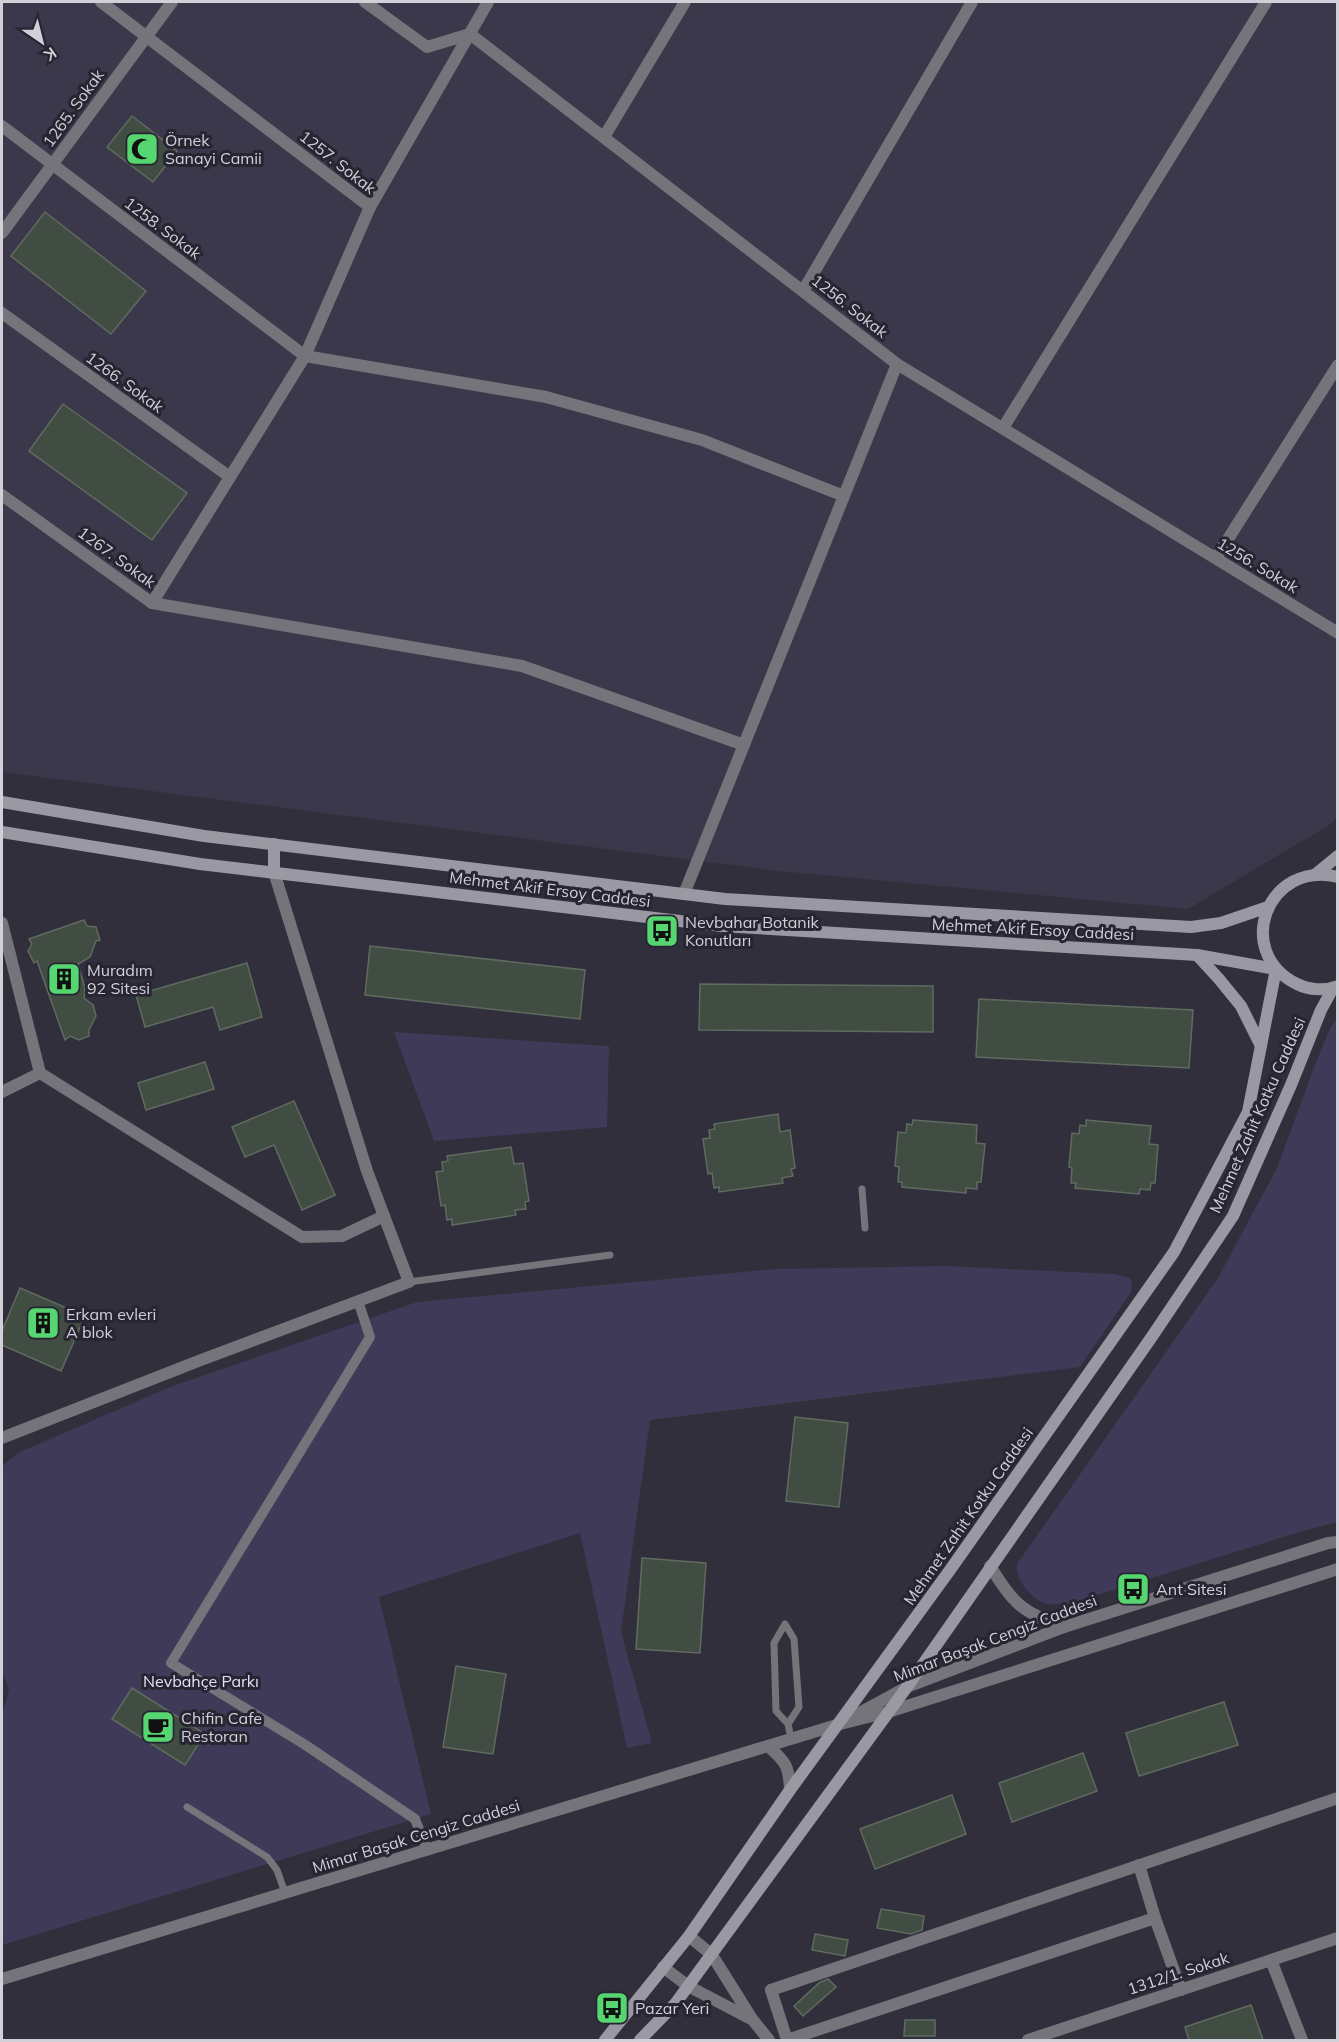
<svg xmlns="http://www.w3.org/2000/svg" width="1339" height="2042" font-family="Mulish,sans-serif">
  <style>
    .built { fill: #3b384b }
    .green { fill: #3f3a58 }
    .building { fill: #414c42; stroke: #5f6b60; stroke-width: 1.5 }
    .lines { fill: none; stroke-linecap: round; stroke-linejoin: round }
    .service { stroke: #74747a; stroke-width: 7 }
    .pedestrian { stroke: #74747a; stroke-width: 10 }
    .minor { stroke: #74747a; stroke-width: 12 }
    .tertiary { stroke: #74747a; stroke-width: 12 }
    .secondary { stroke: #9a99a3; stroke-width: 12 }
    .labels { text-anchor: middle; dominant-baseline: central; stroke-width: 6; stroke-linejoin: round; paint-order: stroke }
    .street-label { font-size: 16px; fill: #d1d0d8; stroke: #272531 }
    .poi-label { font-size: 16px; fill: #d1d0d8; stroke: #272531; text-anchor: start }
    .park-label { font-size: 16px; fill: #e3e0fc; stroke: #272531 }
  </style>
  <rect width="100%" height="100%" fill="#312f3b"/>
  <path class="built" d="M2 2H1337V817L1331 824 1188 909 779 871 2 772Z"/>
  <g class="green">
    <path d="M1337 1018V1522L1296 1533 1065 1605C1059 1604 1050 1605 1044 1603 1031 1598 1014 1578 1017 1564L1218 1278 1277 1168 1313 1070 1330 1028Z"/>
    <path d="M394 1032 609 1046 607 1127 434 1141Z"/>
    <path d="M946 1266 1114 1274 1130 1278 1132 1285 1131 1292 1080 1367 650 1420 621 1632 652 1743 627 1748 580 1533 379 1597 431 1814 2 1945V1715L9 1690 2 1671V1466L18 1453 170 1387 417 1302 776 1269Z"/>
  </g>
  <g class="building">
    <path d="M132 116 177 151 153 182 107 147Z"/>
    <path d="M45 212 146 291 111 334 11 256Z"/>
    <path d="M63 404 187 493 152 540 29 451Z"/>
    <path d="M84 920 87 926 96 927 100 940 96 941 90 957 78 964 85 988 84 998 93 1005 96 1016 89 1030V1036L79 1040 70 1036 65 1040 37 961 34 963 28 951 32 944 29 939Z"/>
    <path d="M370 946 585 970 580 1019 365 995Z"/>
    <path d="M247 963 262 1017 220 1030 213 1007 145 1027 136 995Z"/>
    <path d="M700 984 933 986V1032L699 1030Z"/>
    <path d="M979 999 1193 1010 1189 1068 976 1057Z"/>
    <path d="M205 1062 214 1089 146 1110 138 1083Z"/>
    <path d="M294 1101 335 1195 302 1210 274 1145 245 1157 232 1127Z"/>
    <path d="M778 1114 780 1132 790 1130 795 1168 791 1169 793 1176 782 1178 783 1183 719 1192V1187L714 1188 712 1173 708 1174 703 1139 710 1138 709 1130 715 1129 714 1124Z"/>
    <path d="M913 1120 977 1125 976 1143 985 1144 981 1182H977V1189L966 1188V1193L902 1187V1182H898L899 1167 895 1166 898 1132 906 1133 907 1124 912 1125Z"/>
    <path d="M1086 1120 1151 1126 1149 1144 1158 1145 1155 1183H1151L1150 1190 1140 1189 1139 1194 1075 1188 1076 1183H1071L1072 1168 1069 1167 1072 1133 1079 1134 1080 1125 1086 1126Z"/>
    <path d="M511 1147 514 1164 523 1163 529 1201 525 1202 526 1209 515 1210 516 1215 452 1225V1219L447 1220 445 1205 441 1206 436 1172 443 1171 442 1162 448 1161 447 1156Z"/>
    <path d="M20 1288 85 1316 61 1371 2 1345V1331Z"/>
    <path d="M795 1417 848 1423 839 1507 786 1501Z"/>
    <path d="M642 1558 706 1563 700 1653 636 1649Z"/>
    <path d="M456 1666 506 1674 493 1754 443 1747Z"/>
    <path d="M132 1688 205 1734 185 1765 112 1719Z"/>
    <path d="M1224 1702 1238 1745 1139 1776 1126 1733Z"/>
    <path d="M1083 1753 1097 1791 1012 1822 999 1783Z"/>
    <path d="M952 1795 966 1834 875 1869 860 1829Z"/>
    <path d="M881 1909 924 1916 922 1930 911 1934 877 1928Z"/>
    <path d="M815 1934 848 1940 845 1956 812 1950Z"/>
    <path d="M828 1979 836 1987 803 2016 794 2006 819 1983Z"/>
    <path d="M1251 2005 1263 2040H1189L1185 2027Z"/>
    <path d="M905 2020H935V2036H904Z"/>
  </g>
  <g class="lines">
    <g class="service">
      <path d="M862 1189 865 1228"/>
      <path d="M409 1282 610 1255"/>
      <path d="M788 1724 799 1707 794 1639 785 1624 774 1643 776 1711 788 1724 791 1739"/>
      <path d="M187 1807 267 1857 277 1870 285 1893"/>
    </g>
    <path class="pedestrian" d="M358 1301 370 1337 171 1663 304 1744 415 1819 427 1850"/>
    <g class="minor">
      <path d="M365 2 427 47 470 34 897 364 1338 633"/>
      <path d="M2 126 305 356 546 397 702 440 844 496"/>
      <path d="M604 137 685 2"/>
      <path d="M370 207 488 2"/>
      <path d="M2 233 172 2"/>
      <path d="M803 291 972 2"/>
      <path d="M2 313 230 477"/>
      <path d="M1003 428 1266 2"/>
      <path d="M2 495 152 603 305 356 370 207 101 2"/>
      <path d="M1216 558 1338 365"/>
      <path d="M152 603 522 666 744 745"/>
      <path d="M684 894 897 364"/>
      <path d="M2 1092 40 1073"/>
      <path d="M1139 1865 1155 1918 1181 1990"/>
      <path d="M1271 1960 1302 2040"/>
      <path d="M771 1990 1338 1798"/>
      <path d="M752 2019 769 2040"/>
      <path d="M787 2040 1155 1918"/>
      <path d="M1028 2040 1338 1938"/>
    </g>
    <g class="tertiary">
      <path d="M2 923 40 1073 302 1237 342 1236 384 1216"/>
      <path d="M2 1438 201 1360 409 1282 367 1171 274 872"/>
      <path d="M990 1566C1014 1604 1021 1612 1064 1627"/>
      <path d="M854 1716 907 1687 1064 1627 1328 1543 1338 1542"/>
      <path d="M768 1746C786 1762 789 1766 790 1790"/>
      <path d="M689 1936 712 1955 752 2019"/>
      <path d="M663 1967 688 1986 751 2019"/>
      <path d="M2 1979 840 1724 888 1712 1338 1569"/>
      <path d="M771 1990 787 2040"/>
    </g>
    <g class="secondary">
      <path d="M2 802 204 836 725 899 1191 927 1221 923 1268 907"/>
      <path d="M2 832 200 864 722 926 1197 955 1276 969"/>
      <path d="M274 872V844"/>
      <path d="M1316 874 1338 856"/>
      <path d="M1338 877C1268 859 1232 952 1297 984 1309 990 1325 991 1338 986"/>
      <path d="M1197 955 1219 979 1241 1006 1260 1044"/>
      <path d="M605 2040 689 1936 790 1790 950 1570 1174 1252 1248 1112 1276 969"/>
      <path d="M640 2040 675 2004 907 1687 1151 1338 1233 1216 1291 1085 1321 1010 1333 988"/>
    </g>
  </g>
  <defs>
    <symbol id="mosque-square" viewBox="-11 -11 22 22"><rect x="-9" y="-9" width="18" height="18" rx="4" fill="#56d671" stroke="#272531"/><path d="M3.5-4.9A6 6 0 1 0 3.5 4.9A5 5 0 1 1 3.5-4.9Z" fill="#111"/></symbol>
    <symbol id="bus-square" viewBox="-11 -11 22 22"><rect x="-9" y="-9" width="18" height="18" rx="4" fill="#56d671" stroke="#272531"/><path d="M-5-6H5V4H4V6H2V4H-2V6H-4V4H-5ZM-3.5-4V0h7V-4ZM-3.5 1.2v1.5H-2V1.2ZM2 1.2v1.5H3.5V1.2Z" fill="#111"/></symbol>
    <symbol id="building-square" viewBox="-11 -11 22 22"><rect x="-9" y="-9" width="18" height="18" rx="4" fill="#56d671" stroke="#272531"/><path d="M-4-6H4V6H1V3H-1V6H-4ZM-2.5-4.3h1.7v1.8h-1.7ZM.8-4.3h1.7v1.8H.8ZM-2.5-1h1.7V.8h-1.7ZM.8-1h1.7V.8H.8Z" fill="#111"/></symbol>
    <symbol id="cafe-square" viewBox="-11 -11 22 22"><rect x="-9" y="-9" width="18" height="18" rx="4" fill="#56d671" stroke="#272531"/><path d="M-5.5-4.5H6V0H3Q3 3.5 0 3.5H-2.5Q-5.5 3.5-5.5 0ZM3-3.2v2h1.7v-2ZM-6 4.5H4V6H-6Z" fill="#111"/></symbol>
  </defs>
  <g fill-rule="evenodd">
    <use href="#mosque-square" x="123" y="130" width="38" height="38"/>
    <use href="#bus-square" x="643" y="912" width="38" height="38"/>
    <use href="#building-square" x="45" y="960" width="38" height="38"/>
    <use href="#building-square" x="24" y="1304" width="38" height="38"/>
    <use href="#bus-square" x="1114" y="1570" width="38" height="38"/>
    <use href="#cafe-square" x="139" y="1708" width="38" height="38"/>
    <use href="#bus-square" x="593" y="1989" width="38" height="38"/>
  </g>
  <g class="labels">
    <g class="street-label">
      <text transform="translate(73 108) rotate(-54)">1265. Sokak</text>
      <text transform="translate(338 162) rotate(38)">1257. Sokak</text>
      <text transform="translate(163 228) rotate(37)">1258. Sokak</text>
      <text transform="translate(850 306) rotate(38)">1256. Sokak</text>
      <text transform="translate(125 382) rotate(36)">1266. Sokak</text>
      <text transform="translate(117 557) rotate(36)">1267. Sokak</text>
      <text transform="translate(1258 565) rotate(31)">1256. Sokak</text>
      <text transform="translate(550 889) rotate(7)">Mehmet Akif Ersoy Caddesi</text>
      <text transform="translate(1033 929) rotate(3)">Mehmet Akif Ersoy Caddesi</text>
      <text transform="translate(1257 1115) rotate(-66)">Mehmet Zahit Kotku Caddesi</text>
      <text transform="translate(968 1516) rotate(-55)">Mehmet Zahit Kotku Caddesi</text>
      <text transform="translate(995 1638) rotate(-21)">Mimar Başak Cengiz Caddesi</text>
      <text transform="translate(416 1836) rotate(-17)">Mimar Başak Cengiz Caddesi</text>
      <text transform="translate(1178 1973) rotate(-18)">1312/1. Sokak</text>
    </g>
    <g class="poi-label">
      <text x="165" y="140">Örnek<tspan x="165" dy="18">Sanayi Camii</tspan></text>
      <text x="685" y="922">Nevbahar Botanik<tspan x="685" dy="18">Konutları</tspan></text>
      <text x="87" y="970">Muradım<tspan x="87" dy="18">92 Sitesi</tspan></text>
      <text x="66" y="1314">Erkam evleri<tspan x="66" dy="18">A blok</tspan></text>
      <text x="1156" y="1589">Ant Sitesi</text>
      <text x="181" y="1718">Chifin Cafe<tspan x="181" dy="18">Restoran</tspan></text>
      <text x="635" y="2008">Pazar Yeri</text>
    </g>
    <g class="park-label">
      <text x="201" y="1681">Nevbahçe Parkı</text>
    </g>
  </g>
  <rect width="1339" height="2042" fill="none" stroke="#d1d0d8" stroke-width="6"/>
  <g transform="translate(42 42) rotate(145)" stroke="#272531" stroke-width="4.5" paint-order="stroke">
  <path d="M0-4.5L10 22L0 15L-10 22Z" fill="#d1d0d8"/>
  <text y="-9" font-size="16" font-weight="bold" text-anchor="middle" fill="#d1d0d8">K</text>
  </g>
</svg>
